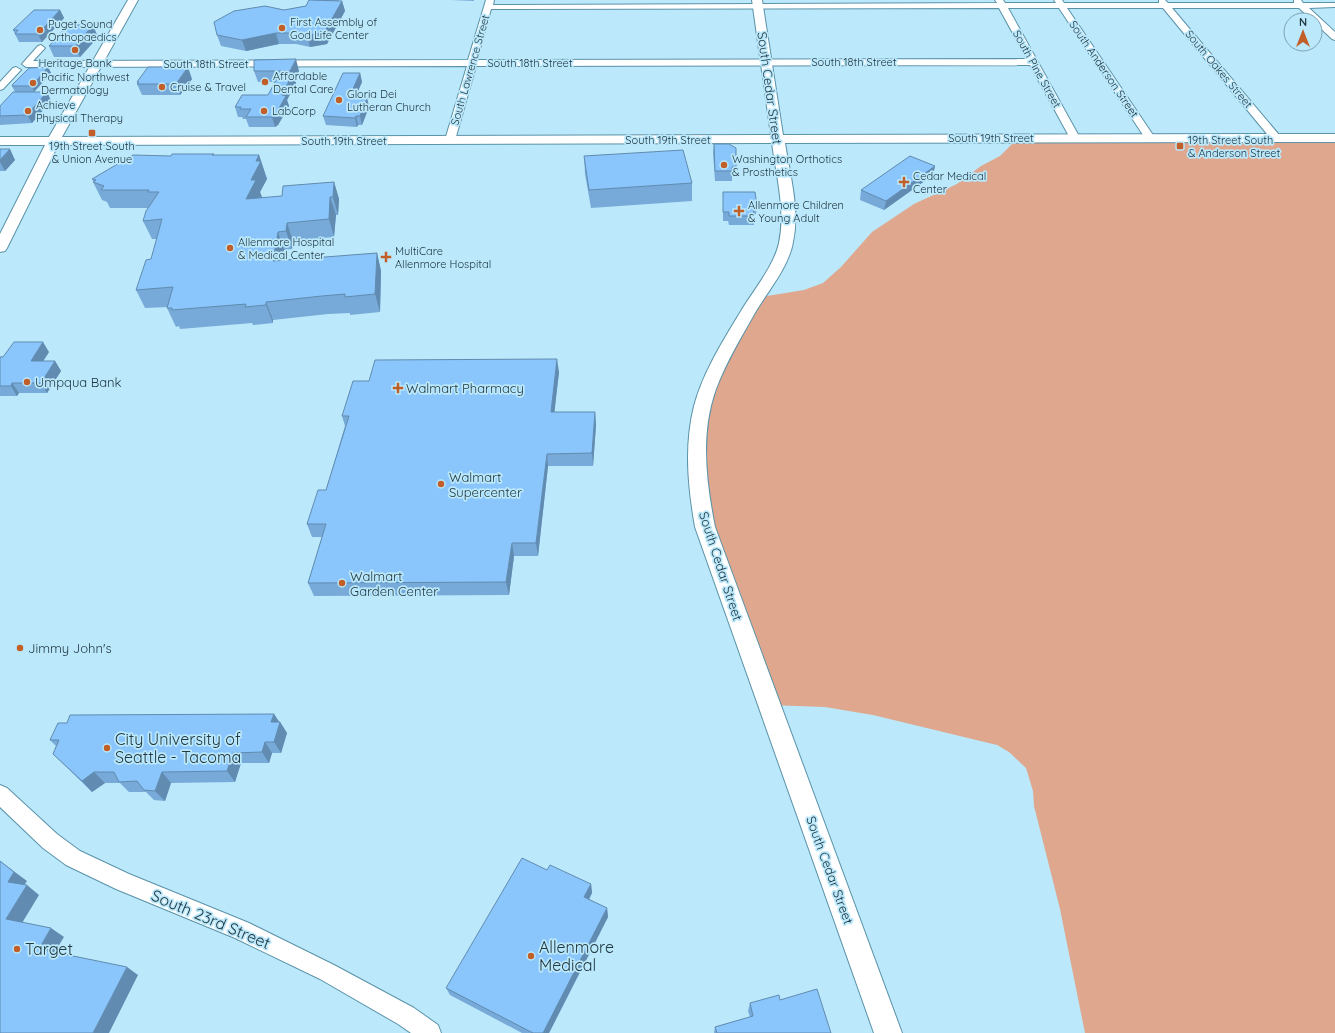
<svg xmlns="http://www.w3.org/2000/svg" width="1335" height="1033" font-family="Quicksand,sans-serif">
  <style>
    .green { fill: #dfa78d }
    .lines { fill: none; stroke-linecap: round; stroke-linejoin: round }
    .minor-casing { stroke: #5a92a8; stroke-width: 2 }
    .major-casing { stroke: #5a92a8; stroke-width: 2 }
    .minor { fill: #fff; fill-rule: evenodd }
    .major { fill: #fff; fill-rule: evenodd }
    .wall { fill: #77aad8 }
    .shaded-wall { fill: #618bb0 }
    .building { fill: #8ac6fb; stroke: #618bb0 }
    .poi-dot { fill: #c25e28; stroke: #bbe8fb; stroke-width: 1.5 }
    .labels { text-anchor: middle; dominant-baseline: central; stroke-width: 3.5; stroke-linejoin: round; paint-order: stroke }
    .far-poi-label { font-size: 11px; fill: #203841; stroke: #bbe8fb; text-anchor: start }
    .far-street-label { font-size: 11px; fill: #203841; stroke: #bbe8fb }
    .street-label { font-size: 13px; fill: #203841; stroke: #bbe8fb }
    .poi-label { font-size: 13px; fill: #203841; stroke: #bbe8fb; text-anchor: start }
    .near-poi-label { font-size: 16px; fill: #203841; stroke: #bbe8fb; text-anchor: start }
    .near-street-label { font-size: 16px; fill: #203841; stroke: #bbe8fb }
  </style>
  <rect width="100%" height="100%" fill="#bbe8fb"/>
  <path class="green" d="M1335 138V1033H1085L1060 909 1034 806 1033 791 1026 768 1009 752 997 745 873 715 825 707 769 705 705 527 701 417 755 302 767 296 804 290 823 283 841 267 872 232 914 204 957 184 981 166 1000 156 1015 141Z"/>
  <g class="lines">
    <defs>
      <g id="minor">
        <path d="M486 0H494L493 5 997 3 995 0H1003L1005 3H1056L1054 0H1062L1064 3H1159V0H1165L1168 3H1294V0H1301L1303 3H1335V7L1309 8 1335 32V40L1332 39 1315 23V20H1312L1299 8H1172L1280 136 1281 138 1280 140H1272L1163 8H1067L1155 138 1150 141 1145 138 1059 8H1008L1080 138 1075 141 1070 138 1030 65 476 66 455 140 450 143 445 140 467 66 26 67 22 64 38 46 41 45 45 48 33 61 468 60ZM999 8 1027 59 477 60 491 9Z"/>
        <path d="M16 67 21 70 19 72 3 89 0 90V82L13 68Z"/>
        <path d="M0 785 7 788 57 834 80 851 129 874 249 923 334 965 414 1008 438 1025 441 1033H411L398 1024 320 979 235 938 116 889 66 865 43 848 0 807Z"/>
      </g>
      <path id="major" d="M128 0H138L62 137 771 135 752 0H762L783 135 1335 134V142L785 143C790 175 800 210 793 242 789 266 769 290 756 311 742 336 726 362 716 389 700 434 706 481 715 527L902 1033H874L695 527C688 487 684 446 694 406 703 372 723 341 741 311 753 291 774 266 779 243 786 210 776 175 772 143L58 145 7 248 5 251 0 252V234L45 145H0V137H49Z"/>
    </defs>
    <use href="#minor" class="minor-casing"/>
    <use href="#major" class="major-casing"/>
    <use href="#minor" class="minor"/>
    <use href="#major" class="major"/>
  </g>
  <g class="wall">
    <path d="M309 0H339L338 1H342L345 11 327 44 310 47 296 44H279L246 51 221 46 217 35 284 10 306 6Z"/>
    <path d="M451 0H474V1Z"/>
    <path d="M60 10 64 18 42 42H19L13 30Z"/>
    <path d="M98 37 80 57H54L49 46Z"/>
    <path d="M48 67 51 73 34 92H15L12 86Z"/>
    <path d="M254 71H299L295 79 296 83 287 100 289 106 278 125 275 127H249L246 119H243L242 117H238L235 107 268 95 275 82H258Z"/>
    <path d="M360 73 362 82 355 98H367L369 107 362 125H358L357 127 326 125 323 116Z"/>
    <path d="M192 79 180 95H142L137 84 138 83 137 82Z"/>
    <path d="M47 92 51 101 32 123 0 125V106Z"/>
    <path d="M714 144 736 167 735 176H732V181H715L713 153Z"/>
    <path d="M0 149 15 160 5 171H0Z"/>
    <path d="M259 155 267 179 260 192 262 198 282 196 334 182 339 199 338 215H336L334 237 293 241 292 249 284 250 282 261 377 253 381 271 380 312 350 315V313L328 314 273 320V323L253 325 252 323 180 329 179 326 176 327 167 308 168 307 145 308 136 290 151 259 157 239H152L143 221 148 208H110L107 202 102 200 93 182H94L92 179 171 156Z"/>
    <path d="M584 156 692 183V201L591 208 585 174Z"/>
    <path d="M935 166 933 175 884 210 860 200 861 190Z"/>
    <path d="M723 192 757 205 756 214H754V225H729L728 221H723Z"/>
    <path d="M49 352 43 361H55L61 371 47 393H19L17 396H0V357Z"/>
    <path d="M559 372 554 412H595L596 425 593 466H548L538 556H514L509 595 314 596 308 583 322 537H312L307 524 326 490 345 426 342 416 369 381Z"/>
    <path d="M274 714 279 722H280L287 733 281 753H272L269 763H241L235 782 171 783 165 801 154 800 146 792H129L120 783H105L92 792 53 754 56 746 50 740 67 723Z"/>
    <path d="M547 870 591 884 592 893 589 900 607 908 608 917 549 1033H522L450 995 446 988Z"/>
    <path d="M780 1000 831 1033H714L715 1027 750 1017 748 1011 750 1003Z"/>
  </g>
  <g class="shaded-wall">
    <path d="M342 1 345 11 327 44 310 47 307 35Z"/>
    <path d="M60 10 64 18 42 42 38 34Z"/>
    <path d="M93 25 98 37 80 57 75 46Z"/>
    <path d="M276 33 279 44 246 51 242 40Z"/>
    <path d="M296 59 299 71 295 79 296 83 287 100 289 106 278 125 275 127 272 117 282 95 291 77 290 71Z"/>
    <path d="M48 67 51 73 34 92 32 86Z"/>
    <path d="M188 67 192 79 180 95 176 84Z"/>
    <path d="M360 73 362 82 351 107 349 98Z"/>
    <path d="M47 92 51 101 32 123 27 115Z"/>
    <path d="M367 98 369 107 362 125 360 116Z"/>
    <path d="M356 116 358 125 357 127 355 118Z"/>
    <path d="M10 149 15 160 5 171 0 162V160Z"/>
    <path d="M259 155 267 179 260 192 262 197 252 217 246 199 256 161Z"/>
    <path d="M935 166 933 175 884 210 886 201Z"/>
    <path d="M334 182 339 199 338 215 333 197Z"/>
    <path d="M330 197 336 215 334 237 329 219Z"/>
    <path d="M287 223 293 241 292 249 286 231Z"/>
    <path d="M278 232 284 250 279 280 273 261Z"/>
    <path d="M377 253 381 271 380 312 375 294Z"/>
    <path d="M266 302 273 320V323L266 305Z"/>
    <path d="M43 342 49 352 37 371 31 361Z"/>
    <path d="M557 359 559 372 553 425 551 412Z"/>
    <path d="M55 361 61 371 47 393 41 383Z"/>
    <path d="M12 383 19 393 17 396 11 386Z"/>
    <path d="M595 412 596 425 593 466 592 453Z"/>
    <path d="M547 454 548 466 538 556 536 543Z"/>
    <path d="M512 543 514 556 509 595 506 582Z"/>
    <path d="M274 714 280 723V722L287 733 281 753 274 742 271 722Z"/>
    <path d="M265 742 272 753 269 763 262 752Z"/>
    <path d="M233 753 241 763 235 782 227 771Z"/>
    <path d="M94 772 105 783 92 792 82 781Z"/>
    <path d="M162 772 171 783 165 801 155 791Z"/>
    <path d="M0 861 27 881 20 891 8 882Z"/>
    <path d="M591 884 592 893 585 906 584 897Z"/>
    <path d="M27 885 39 895 19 928 6 919Z"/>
    <path d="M607 908 608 917 549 1033H543Z"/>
    <path d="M51 928 64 937 51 958 39 949Z"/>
    <path d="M127 967 138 975 109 1033H93Z"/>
  </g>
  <g class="building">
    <path d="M309 0 342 1 324 33 307 35 293 33H276L242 40 217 35 214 22 234 11 265 6 284 10 306 6Z"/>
    <path d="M34 10H60L38 34H15L18 30H13Z"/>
    <path d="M68 25H93L75 46H49Z"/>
    <path d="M296 59 290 71H254V60Z"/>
    <path d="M48 67 32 86H12L13 84 29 68Z"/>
    <path d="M148 67H188L176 84H137L139 82H137Z"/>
    <path d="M280 73H293L282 95 286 96 275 115 272 117H246L251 109H240L241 107H235L242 95H268Z"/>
    <path d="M343 73H360L349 98H367L360 116H356L355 118 323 116Z"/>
    <path d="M13 92H47L27 115 0 116V106Z"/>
    <path d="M714 144H729L736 148V167H732V171H715Z"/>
    <path d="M0 149H10L0 160Z"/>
    <path d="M683 150 692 183 589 190 584 156Z"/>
    <path d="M172 154H214L212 155H259L256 161H261L251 180H256L246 199 282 196 283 186 334 182 333 197H330L329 219 287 223 286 231 278 232 273 261 377 253 375 294 345 297V294L322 296 266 302V305L245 307 246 304 172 310V308H167L173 287 136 290 146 260 151 259 162 219 143 221 146 211 159 192H148L149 190H101L104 186 93 182 96 180 92 179 133 155 171 156Z"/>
    <path d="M910 156 935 166 886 201 861 190Z"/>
    <path d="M723 192H755L757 205H753L754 216H729V212H723Z"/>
    <path d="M14 342H43L31 361H55L41 383H12L11 386H0V357H3Z"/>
    <path d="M557 359 551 412H595L592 453 547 454 536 543H512L506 582 308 583 326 524H307L318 490H326L349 416H342L353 381H369L375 360Z"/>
    <path d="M274 714 271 722H280L274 742H265L262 752 233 753 227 771 162 772 155 791 144 790 137 781 119 782 114 772H94L82 781 53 754 59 740H50L58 723H67L70 715Z"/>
    <path d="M522 858 547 870 550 865 591 884 584 897 607 908 543 1033H533L446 988Z"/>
    <path d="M0 861 14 872 8 882 27 885 6 919 51 928 39 949 127 967 93 1033H0Z"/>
    <path d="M817 989 831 1033H717L715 1027 753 1016 750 1003 779 995 780 1000Z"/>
  </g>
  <g class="poi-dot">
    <circle cx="282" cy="28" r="4"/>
    <circle cx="40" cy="30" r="4"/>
    <circle cx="75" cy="50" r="4"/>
    <circle cx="265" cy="82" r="4"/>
    <circle cx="33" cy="83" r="4"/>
    <circle cx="162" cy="87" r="4"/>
    <circle cx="339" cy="100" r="4"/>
    <circle cx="28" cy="111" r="4"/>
    <circle cx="264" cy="111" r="4"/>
    <rect x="88" y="129" width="8" height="8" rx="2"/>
    <rect x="1176" y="142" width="8" height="8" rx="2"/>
    <circle cx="724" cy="165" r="4"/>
    <path d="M902 176h4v4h4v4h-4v4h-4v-4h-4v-4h4z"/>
    <path d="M737 205h4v4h4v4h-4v4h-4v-4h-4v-4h4z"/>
    <circle cx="230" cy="248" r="4"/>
    <path d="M384 251h4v4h4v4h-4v4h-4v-4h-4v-4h4z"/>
    <circle cx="27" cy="382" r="4"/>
    <path d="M396 382h4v4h4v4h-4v4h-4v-4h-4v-4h4z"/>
    <circle cx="441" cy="484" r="4"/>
    <circle cx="342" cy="583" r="4"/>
    <circle cx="20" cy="648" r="4"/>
    <circle cx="107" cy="748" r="4"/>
    <circle cx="17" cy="949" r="4"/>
    <circle cx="531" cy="956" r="4"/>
  </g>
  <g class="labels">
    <g class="far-poi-label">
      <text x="290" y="22">First Assembly of<tspan x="290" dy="13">God Life Center</tspan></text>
      <text x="48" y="24">Puget Sound<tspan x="48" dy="13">Orthopaedics</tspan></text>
      <text x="75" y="63" text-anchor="middle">Heritage Bank</text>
      <text x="273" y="76">Affordable<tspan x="273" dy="13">Dental Care</tspan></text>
      <text x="41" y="77">Pacific Northwest<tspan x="41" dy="13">Dermatology</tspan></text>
      <text x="170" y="87">Cruise &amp; Travel</text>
      <text x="347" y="94">Gloria Dei<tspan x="347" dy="13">Lutheran Church</tspan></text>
      <text x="36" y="105">Achieve<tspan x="36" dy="13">Physical Therapy</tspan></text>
      <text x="272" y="111">LabCorp</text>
      <text x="1188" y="140">19th Street South<tspan x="1188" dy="13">&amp; Anderson Street</tspan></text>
      <text x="92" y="146" text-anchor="middle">19th Street South<tspan x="92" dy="13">&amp; Union Avenue</tspan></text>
      <text x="732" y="159">Washington Orthotics<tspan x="732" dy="13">&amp; Prosthetics</tspan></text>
      <text x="913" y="176">Cedar Medical<tspan x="913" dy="13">Center</tspan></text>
      <text x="748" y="205">Allenmore Children<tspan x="748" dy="13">&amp; Young Adult</tspan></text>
      <text x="238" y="242">Allenmore Hospital<tspan x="238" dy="13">&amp; Medical Center</tspan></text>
      <text x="395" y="251">MultiCare<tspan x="395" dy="13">Allenmore Hospital</tspan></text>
    </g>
    <g class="far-street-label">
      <text x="854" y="62">South 18th Street</text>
      <text x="530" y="63">South 18th Street</text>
      <text x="206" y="64">South 18th Street</text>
      <text transform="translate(1037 69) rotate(61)">South Pine Street</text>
      <text transform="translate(1104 69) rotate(56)">South Anderson Street</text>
      <text transform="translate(1219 69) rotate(50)">South Oakes Street</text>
      <text transform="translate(470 70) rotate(-74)">South Lawrence Street</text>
      <text x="991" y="138">South 19th Street</text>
      <text x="668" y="140">South 19th Street</text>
      <text x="344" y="141">South 19th Street</text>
    </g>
    <g class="street-label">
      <text transform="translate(770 88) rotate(82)">South Cedar Street</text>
      <text transform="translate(721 566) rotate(72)">South Cedar Street</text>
      <text transform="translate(830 870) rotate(70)">South Cedar Street</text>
    </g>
    <g class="poi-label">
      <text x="35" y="382">Umpqua Bank</text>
      <text x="406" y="388">Walmart Pharmacy</text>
      <text x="449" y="477">Walmart<tspan x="449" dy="15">Supercenter</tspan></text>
      <text x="350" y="576">Walmart<tspan x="350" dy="15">Garden Center</tspan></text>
      <text x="28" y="648">Jimmy John's</text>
    </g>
    <g class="near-poi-label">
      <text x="115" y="739">City University of<tspan x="115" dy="18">Seattle - Tacoma</tspan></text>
      <text x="539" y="947">Allenmore<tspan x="539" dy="18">Medical</tspan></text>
      <text x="25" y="949">Target</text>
    </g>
    <g class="near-street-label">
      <text transform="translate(211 919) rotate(23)">South 23rd Street</text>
    </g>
  </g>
  <g transform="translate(1303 32)"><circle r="19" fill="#bbe8fb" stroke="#7da2b1"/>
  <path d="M0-3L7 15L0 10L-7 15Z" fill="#c25e28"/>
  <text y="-6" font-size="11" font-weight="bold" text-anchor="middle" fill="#203841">N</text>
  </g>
</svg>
